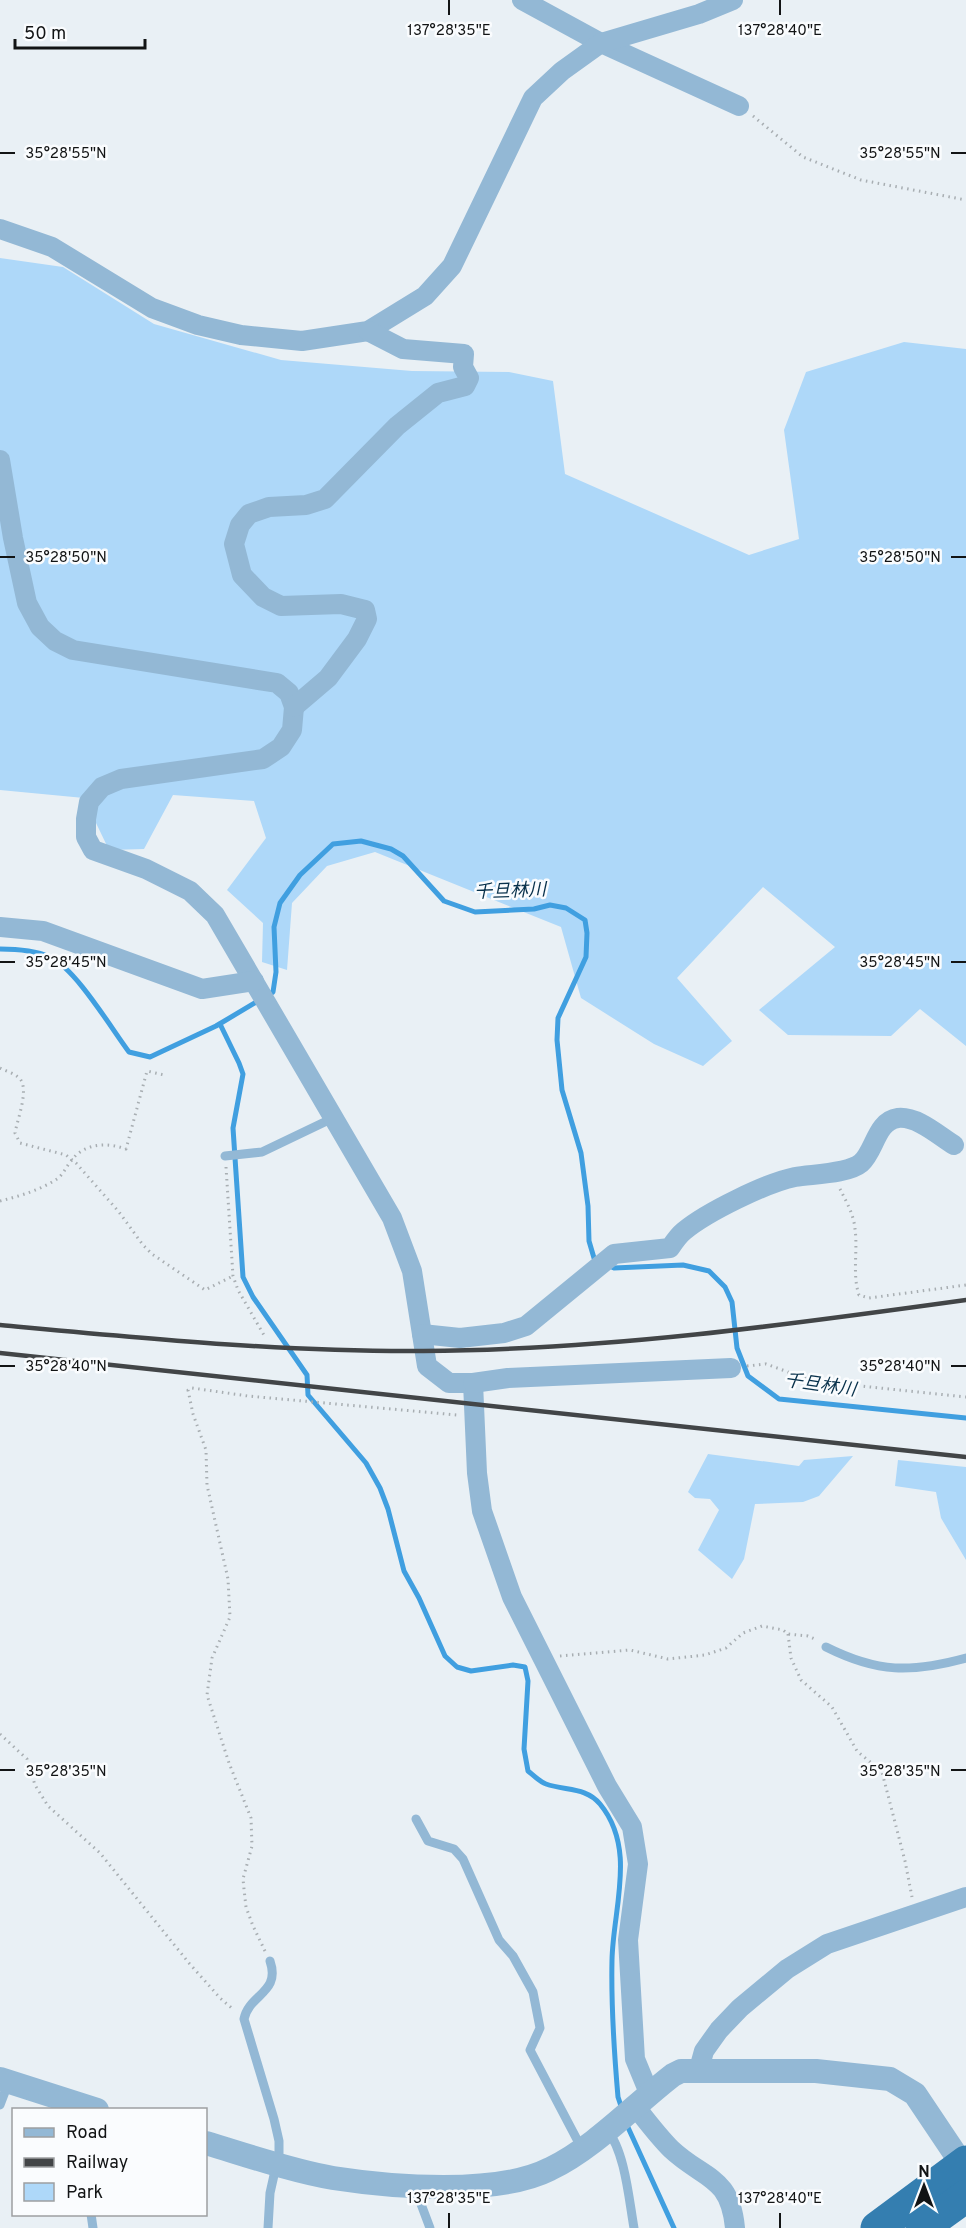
<svg xmlns="http://www.w3.org/2000/svg" width="966" height="2228" font-family="Overpass,'Noto Sans JP',sans-serif">
  <style>
    .green { fill: #aed8f9 }
    .lines { fill: none; stroke-linecap: round; stroke-linejoin: round }
    .stream { stroke: #409fe0; stroke-width: 5 }
    .path { stroke: #a8aeb2; stroke-width: 3; stroke-dasharray: 1.5 4.5; stroke-linecap: butt }
    .service { stroke: #93b8d5; stroke-width: 9 }
    .minor { stroke: #93b8d5; stroke-width: 20 }
    .tertiary { stroke: #93b8d5; stroke-width: 24 }
    .trunk { stroke: #347eb0; stroke-width: 33 }
    .rail { stroke: #424547; stroke-width: 4.5 }
    .ticks { fill: none; stroke: #121415; stroke-width: 2 }
    .labels { text-anchor: middle; dominant-baseline: central; stroke-width: 5; stroke-linejoin: round; paint-order: stroke }
    .water-label { font-size: 18px; font-style: italic; fill: #08314b; stroke: #fafcfe }
    .ticks-label { font-size: 15px; text-anchor: middle; fill: #121415; stroke: #fafcfe; stroke-width: 5; stroke-linejoin: round; paint-order: stroke }
  </style>
  <rect width="100%" height="100%" fill="#e9f0f5"/>
  <g class="green">
    <path d="M0 258 63 267 154 324 281 360 412 371 509 372 553 381 565 474 749 555 799 539 784 430 806 372 904 342 966 349V1046L920 1009 891 1036 788 1035 759 1010 835 947 763 887 677 978 732 1041 703 1066 654 1044 581 998 561 927 375 852 327 866 292 903 287 970 262 962 263 923 227 890 266 838 254 801 173 795 144 849 109 850 84 798 0 790Z"/>
    <path d="M708 1454 799 1466 804 1460 853 1456 819 1496 803 1502 755 1504 744 1559 732 1579 698 1550 719 1510 710 1499 695 1498 688 1492Z"/>
    <path d="M898 1460 966 1467V1560L941 1518 936 1492 895 1486Z"/>
  </g>
  <g class="lines">
    <g class="stream">
      <path d="M0 949C17 949 34 950 50 957 76 969 111 1028 129 1052L150 1057 216 1026 273 992 276 972 274 927 280 903 300 875 333 844 361 841 391 849 403 856 444 901 475 912 534 909 550 905 566 908 585 920 587 933 586 957 558 1018 557 1040 562 1090 581 1153 588 1206 589 1241 594 1258 599 1261"/>
      <path d="M220 1024 239 1063 243 1074 233 1128 243 1277 253 1297 307 1375 308 1395 366 1463 380 1488 388 1509 404 1571 419 1598 445 1656 457 1667 471 1671 513 1665 525 1667 528 1681 524 1749 528 1771C533 1775 540 1782 546 1784 566 1791 586 1787 600 1804 637 1849 613 1908 612 1960 611 2006 614 2051 618 2097L622 2109"/>
      <path d="M607 1265 614 1268 683 1265 709 1271 725 1287 732 1302 737 1348 748 1376 779 1399 966 1418"/>
      <path d="M626 2123 674 2228"/>
    </g>
    <g class="path">
      <path d="M753 116 803 157 861 180 966 200"/>
      <path d="M0 1068C6 1071 13 1073 18 1077 31 1086 17 1120 15 1133L20 1143 66 1155 76 1163 119 1212 143 1245 152 1254 205 1290 233 1276"/>
      <path d="M226 1167 233 1276 238 1290 265 1337"/>
      <path d="M840 1189C846 1201 854 1215 855 1229 858 1251 852 1274 859 1295L869 1298 966 1285"/>
      <path d="M0 1201C20 1196 40 1190 57 1179 63 1175 66 1167 71 1161 84 1143 107 1142 126 1149L147 1071 164 1075"/>
      <path d="M747 1366 766 1364 813 1381 966 1397"/>
      <path d="M788 1634 791 1658 801 1680 832 1707 857 1751 882 1772 905 1861 912 1897"/>
      <path d="M560 1656 630 1650 668 1659 705 1655 726 1648 743 1633 762 1626 783 1630 788 1634 808 1636 817 1640"/>
      <path d="M0 1734 27 1759 35 1785 48 1806 100 1853 189 1963 220 1998 234 2010"/>
      <path d="M265 1951 253 1926 246 1907 244 1889 243 1879 252 1846 251 1818 229 1763 207 1695 212 1658 230 1617 228 1579 207 1485 206 1450 193 1414 188 1390 192 1388 248 1396 457 1415"/>
    </g>
    <g class="service">
      <path d="M225 1156 262 1152 333 1118"/>
      <path d="M826 1647C878 1673 911 1673 966 1658"/>
      <path d="M416 1819 428 1841 454 1849 463 1859 499 1940 513 1956 533 1992 540 2028 530 2050 582 2149"/>
      <path d="M0 2105 8 2084"/>
      <path d="M607 2130C625 2151 629 2200 634 2228"/>
      <path d="M415 2188 430 2228"/>
      <path d="M91 2214 93 2228"/>
      <path d="M268 2228 270 2193 279 2153V2141L274 2119 244 2019C249 1994 281 1993 270 1961"/>
    </g>
    <g class="minor">
      <path d="M522 0 601 43 739 106"/>
      <path d="M0 229 52 247 152 308 198 325 241 335 302 341 368 331 425 296 452 266 533 98 562 71 601 43 699 14 733 0"/>
      <path d="M0 460 13 538 27 603 40 627 55 641 73 650 277 683 289 693 294 707 292 730 281 747 263 759 121 779 102 787 89 802 86 819V837L93 850 146 869 190 891 215 915 392 1218 412 1271 427 1366 449 1383H473L477 1473 482 1511 512 1597 607 1786 632 1827 638 1864 628 1940 635 2059 649 2093"/>
      <path d="M294 707 328 678 357 639 367 619 365 610 341 604 281 606 263 597 242 575 234 544 240 525 249 514 269 507 306 505 325 499 397 426 438 393 465 386 469 378 463 367 464 354 403 349 368 331"/>
      <path d="M0 927 43 931 202 989 254 981"/>
      <path d="M422 1334 460 1338 504 1333 526 1326 614 1254 670 1248C674 1242 679 1235 684 1231 707 1212 766 1183 795 1177 812 1174 848 1174 861 1163 875 1151 876 1121 898 1118 917 1116 938 1135 954 1145"/>
      <path d="M473 1383 508 1378 731 1368"/>
      <path d="M699 2069 704 2051 719 2030 740 2008 787 1969 827 1944 966 1897"/>
      <path d="M635 2106C646 2120 658 2136 671 2149 704 2180 730 2175 735 2228"/>
    </g>
    <g class="tertiary">
      <path d="M0 2079 97 2110"/>
      <path d="M206 2143C246 2155 292 2171 333 2178 391 2187 497 2196 550 2169 594 2148 634 2105 673 2075L681 2071H816L890 2079 915 2094 966 2170"/>
    </g>
    <g class="trunk">
      <path d="M877 2228 966 2162"/>
      <path d="M922 2228 966 2196"/>
    </g>
    <g class="rail">
      <path d="M0 1325C141 1338 282 1352 423 1351 605 1350 786 1325 966 1300"/>
      <path d="M0 1353 966 1457"/>
    </g>
  </g>
  <path class="ticks" d="M449 0V15M780 0V15M0 153H15M951 153H966M0 557H15M951 557H966M0 962H15M951 962H966M0 1366H15M951 1366H966M0 1770H15M951 1770H966M449 2213V2228M780 2213V2228"/>
  <g class="labels">
    <g class="water-label">
      <text transform="translate(510 892) rotate(-2)">千旦林川</text>
      <text transform="translate(820 1386) rotate(8)">千旦林川</text>
    </g>
  </g>
  <g class="ticks-label">
    <text x="449" y="35">137°28'35"E</text>
    <text x="780" y="35">137°28'40"E</text>
    <text x="66" y="158">35°28'55"N</text>
    <text x="900" y="158">35°28'55"N</text>
    <text x="66" y="562">35°28'50"N</text>
    <text x="900" y="562">35°28'50"N</text>
    <text x="66" y="967">35°28'45"N</text>
    <text x="900" y="967">35°28'45"N</text>
    <text x="66" y="1371">35°28'40"N</text>
    <text x="900" y="1371">35°28'40"N</text>
    <text x="66" y="1776">35°28'35"N</text>
    <text x="900" y="1776">35°28'35"N</text>
    <text x="449" y="2203">137°28'35"E</text>
    <text x="780" y="2203">137°28'40"E</text>
  </g>
  <rect x="12" y="2108" width="195" height="108" fill="#fafcfe" stroke="#9d9fa1" stroke-width="1.5"/>
  <rect x="24" y="2128" width="30" height="9" fill="#93b8d5" stroke="#9d9fa1" stroke-width="1.5"/>
  <text x="66" y="2138" font-size="18" fill="#121415">Road</text>
  <rect x="24" y="2158" width="30" height="9" fill="#424547" stroke="#9d9fa1" stroke-width="1.5"/>
  <text x="66" y="2168" font-size="18" fill="#121415">Railway</text>
  <rect x="24" y="2183" width="30" height="18" fill="#aed8f9" stroke="#9d9fa1" stroke-width="1.5"/>
  <text x="66" y="2198" font-size="18" fill="#121415">Park</text>
  <g transform="translate(924 2186)" stroke="#fafcfe" stroke-width="4.5" paint-order="stroke">
  <path d="M0-4.5L10 22L0 15L-10 22Z" fill="#121415"/>
  <text y="-9" font-size="16" font-weight="bold" text-anchor="middle" fill="#121415">N</text>
  </g>
  <path d="M15 39v9h130v-9" fill="none" stroke="#121415" stroke-width="3"/>
  <text x="24" y="39" font-size="18" fill="#121415" stroke="#fafcfe" stroke-width="4.5" paint-order="stroke">50 m</text>
</svg>
